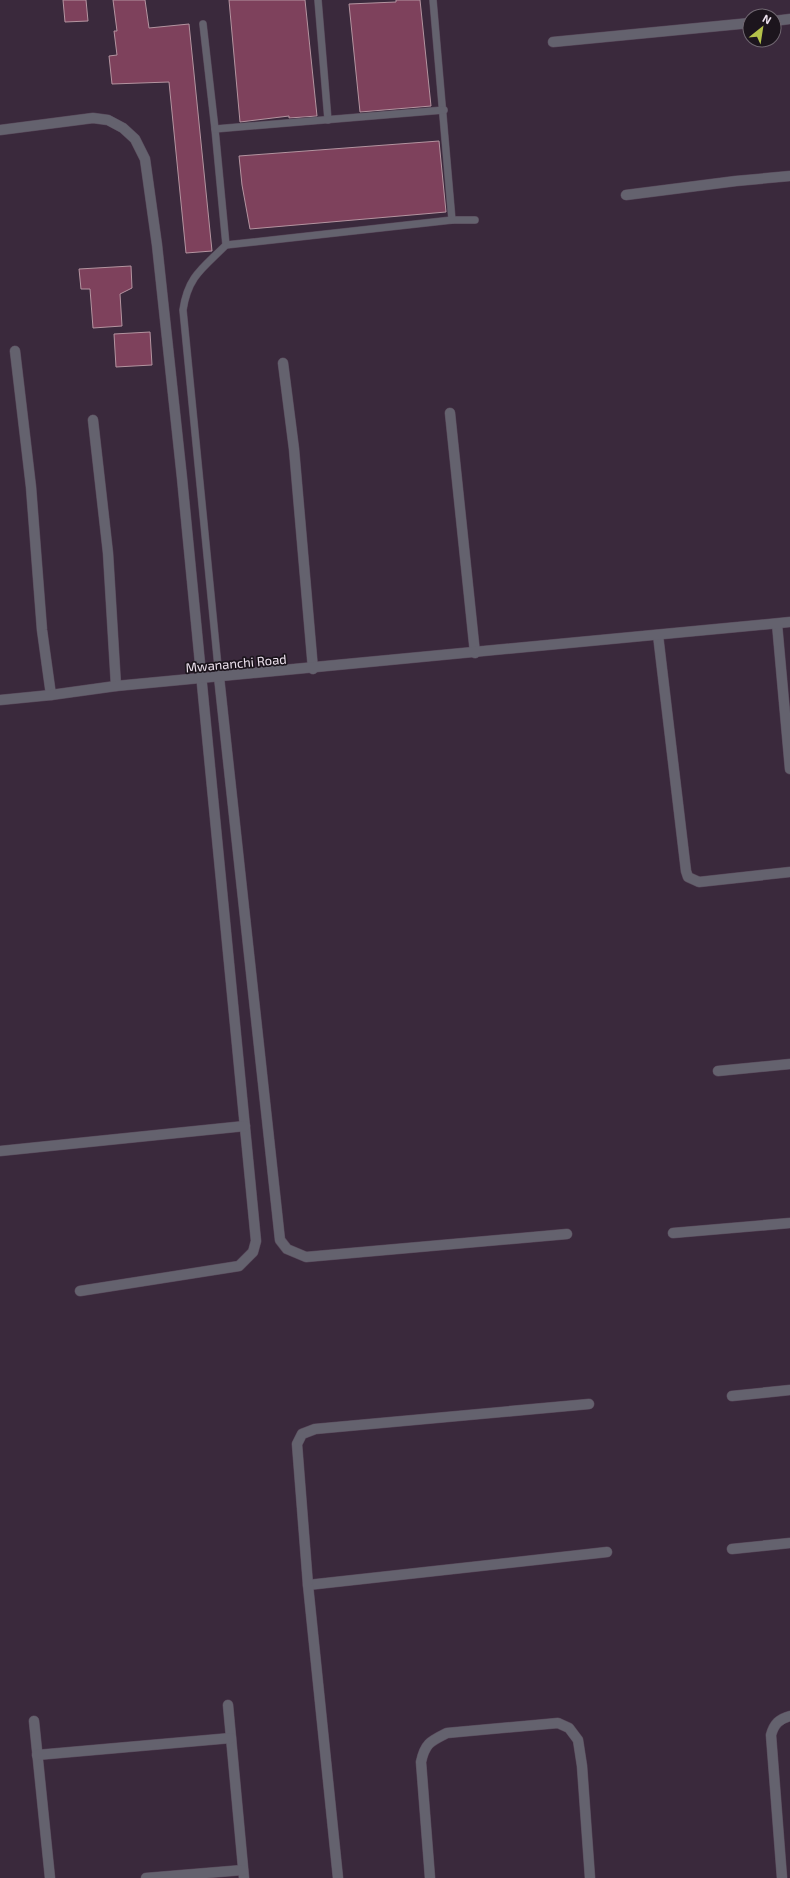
<svg xmlns="http://www.w3.org/2000/svg" width="790" height="1878" font-family="'Exo 2',sans-serif">
  <style>
    .building { fill: #7e415c; stroke: #b494a0 }
    .lines { fill: none; stroke-linecap: round; stroke-linejoin: round }
    .lane-casing { stroke: #574759; stroke-width: 8 }
    .street-casing { stroke: #574759; stroke-width: 11 }
    .lane { stroke: #64626e; stroke-width: 7 }
    .street { stroke: #64626e; stroke-width: 10 }
    .labels { text-anchor: middle; dominant-baseline: central; stroke-width: 3.5; stroke-linejoin: round; paint-order: stroke }
    .street-label { font-size: 13px; fill: #eee3ef; stroke: #1c151d }
  </style>
  <rect width="100%" height="100%" fill="#3a293c"/>
  <g class="building">
    <path d="M63 0H86L88 21 65 22Z"/>
    <path d="M113 0H145L149 28 189 24 212 251 186 253 169 82 112 84 109 56 117 55 114 31H117Z"/>
    <path d="M229 0H305L317 116 289 118V116L240 122Z"/>
    <path d="M396 0H420L431 106 360 112 349 4 396 2Z"/>
    <path d="M439 141 446 212 250 229 242 185 239 156Z"/>
    <path d="M131 266 132 288 120 294 122 326 93 328 90 289H81L79 269Z"/>
    <path d="M150 332 152 365 116 367 114 334Z"/>
  </g>
  <g class="lines">
    <defs>
      <g id="lane">
        <path d="M318 0 328 120"/>
        <path d="M433 0 452 220"/>
        <path d="M203 24 215 129 226 245C203 268 188 276 183 310L219 677"/>
        <path d="M215 129 444 110"/>
        <path d="M226 245 452 220H475"/>
      </g>
      <g id="street">
        <path d="M774 21 790 19"/>
        <path d="M553 42 750 23"/>
        <path d="M0 130 93 118 108 120 123 128 135 139 145 159 157 245 182 478 256 1241 253 1252 239 1266 80 1291"/>
        <path d="M626 195 736 181 790 176"/>
        <path d="M15 351 31 487 42 630 51 695"/>
        <path d="M283 363 294 449 313 669"/>
        <path d="M450 413 475 653"/>
        <path d="M93 420 108 553 116 686"/>
        <path d="M777 624 790 769"/>
        <path d="M658 635 686 871 688 877 699 882 790 872"/>
        <path d="M219 677 280 1240 287 1249 306 1257 567 1234"/>
        <path d="M0 700 51 695 116 686 790 622"/>
        <path d="M718 1071 790 1064"/>
        <path d="M0 1151 245 1126"/>
        <path d="M673 1233 790 1223"/>
        <path d="M732 1396 790 1390"/>
        <path d="M732 1549 790 1543"/>
        <path d="M308 1585 607 1552"/>
        <path d="M228 1705 244 1878"/>
        <path d="M34 1721 50 1878"/>
        <path d="M37 1755 231 1738"/>
        <path d="M146 1878 243 1870"/>
        <path d="M338 1878 308 1585 297 1444 302 1434 315 1429 589 1404"/>
        <path d="M430 1878 421 1762C425 1743 431 1741 447 1733L558 1723 569 1728 578 1740 582 1766 590 1878"/>
        <path d="M782 1878 771 1735C774 1724 779 1719 790 1716"/>
      </g>
    </defs>
    <use href="#lane" class="lane-casing"/>
    <use href="#street" class="street-casing"/>
    <use href="#lane" class="lane"/>
    <use href="#street" class="street"/>
  </g>
  <g class="labels">
    <g class="street-label">
      <text transform="translate(236 663) rotate(-5)">Mwananchi Road</text>
    </g>
  </g>
  <g transform="translate(762 28) rotate(30)"><circle r="19" fill="#1c151d" stroke="#706771"/>
  <path d="M0-3L7 15L0 10L-7 15Z" fill="#b4c24a"/>
  <text y="-6" font-size="11" font-weight="bold" text-anchor="middle" fill="#eee3ef">N</text>
  </g>
</svg>
